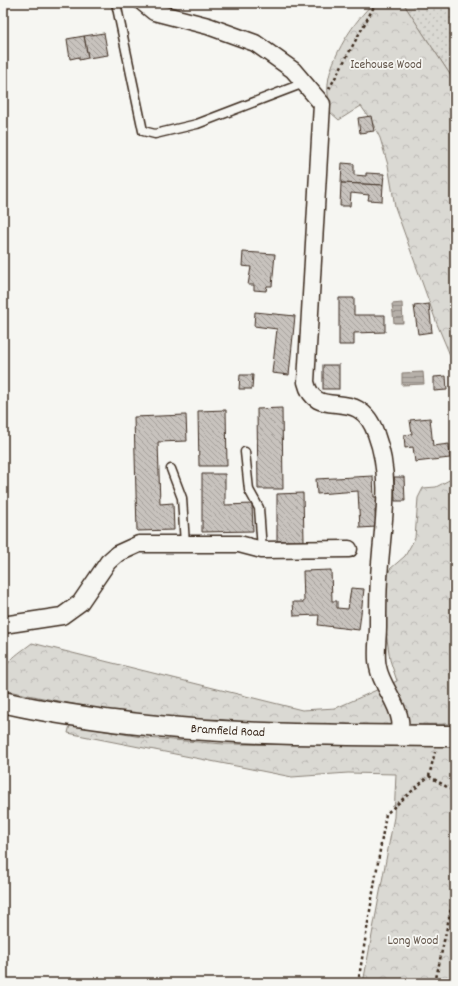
<svg xmlns="http://www.w3.org/2000/svg" width="458" height="986" font-family="Dekko,sans-serif">
  <style>
    .grass { fill: url(#grass-dots); stroke: #8a8278 }
    .forest { fill: url(#forest-crowns); stroke: #8a8278 }
    .water { fill: url(#water-rules); stroke: #857a71 }
    .building { fill: url(#building-back-hatch); stroke: #3b2a1e }
    .lines { fill: none; stroke-linecap: round; stroke-linejoin: round }
    .service-casing { stroke: #3b2a1e; stroke-width: 11 }
    .minor-casing { stroke: #3b2a1e; stroke-width: 19 }
    .tertiary-casing { stroke: #3b2a1e; stroke-width: 23 }
    .path { stroke: #3b2a1e; stroke-width: 2.5; stroke-dasharray: 3 3; stroke-linecap: butt }
    .service { stroke: #f6f6f2; stroke-width: 8 }
    .minor { stroke: #f6f6f2; stroke-width: 16 }
    .tertiary { stroke: #f6f6f2; stroke-width: 20 }
    .labels { text-anchor: middle; dominant-baseline: central; stroke-width: 3.5; stroke-linejoin: round; paint-order: stroke }
    .park-label { font-size: 13px; fill: #63564b; stroke: #f6f6f2 }
    .street-label { font-size: 13px; fill: #3b2a1e; stroke: #f6f6f2 }
  </style>
  <defs>
    <pattern id="grass-dots" width="8" height="8" patternUnits="userSpaceOnUse"><rect width="8" height="8" fill="#dad9d3"/><path d="M2 2h.1M6 6h.1" fill="none" stroke="#bcbab5" stroke-width="1.8" stroke-linecap="round"/></pattern>
    <pattern id="forest-crowns" width="20" height="18" patternUnits="userSpaceOnUse"><rect width="20" height="18" fill="#dad9d3"/><path d="M2 6a3 3 0 1 1 6 0M12 15a3 3 0 1 1 6 0" fill="none" stroke="#bcbab5"/></pattern>
    <pattern id="water-rules" width="6" height="5" patternUnits="userSpaceOnUse"><rect width="6" height="5" fill="#b6b0a9"/><path d="M0 2.5h6" fill="none" stroke="#958f89"/></pattern>
    <pattern id="building-back-hatch" width="6" height="6" patternUnits="userSpaceOnUse"><rect width="6" height="6" fill="#c8c3be"/><path d="M-1 5l2 2M0 0l6 6M5-1l2 2" fill="none" stroke="#a49f9a"/></pattern>
  </defs>
  <rect width="100%" height="100%" fill="#f6f6f2"/>
  <filter id="ink" filterUnits="userSpaceOnUse"><feTurbulence type="fractalNoise" baseFrequency=".025" numOctaves="2"/><feDisplacementMap in="SourceGraphic" scale="8" xChannelSelector="R" yChannelSelector="G"/><feConvolveMatrix kernelMatrix="1 2 1 2 8 2 1 2 1" color-interpolation-filters="sRGB"/></filter>
  <g filter="url(#ink)">
    <path class="grass" d="M403 3H455V82Z"/>
    <g class="forest">
      <path d="M374 3H403L455 82V367L437 324 395 207 388 165 380 138 372 122 361 106 339 120 330 112C329 103 327 92 328 84 330 58 355 19 374 3Z"/>
      <path d="M455 477V724C366 725 277 727 188 720 126 716 64 702 3 690 3 661 10 660 32 643L302 710 336 708 397 681 390 660 385 625 386 581 390 569 405 556 415 538 418 498 423 488 436 487Z"/>
      <path d="M70 725 147 738 224 744 455 746V983H363L394 817 396 774 348 773 292 777 68 733Z"/>
    </g>
    <g class="water">
      <path d="M402 303 403 323H394L392 304Z"/>
      <path d="M423 372 424 384 402 385V373Z"/>
    </g>
    <g class="building">
      <path d="M104 33 108 55 88 58 84 36Z"/>
      <path d="M84 36 88 58 79 60V57L70 59 67 39Z"/>
      <path d="M371 116 374 131 360 133 358 118Z"/>
      <path d="M342 163 354 164V175L366 176V173L384 174 383 185 341 183Z"/>
      <path d="M341 183 383 185 382 201 368 200 369 195 351 193 350 206H340Z"/>
      <path d="M243 252 275 254 272 286H267L266 291 254 290V285H248L251 267 242 266Z"/>
      <path d="M339 298H354V315H385V332L354 333V345H339Z"/>
      <path d="M429 304 432 332 418 334 414 306Z"/>
      <path d="M255 312 295 316 289 375 272 373 277 329 254 326Z"/>
      <rect x="323" y="365" width="16" height="24"/>
      <path d="M240 375H253L252 389H239Z"/>
      <path d="M446 376 447 390 434 391V377Z"/>
      <path d="M282 408 283 489H258L257 409Z"/>
      <path d="M226 410 227 466H199L198 411Z"/>
      <path d="M186 415 187 441 158 442 160 504 173 503 174 530 137 531 134 417Z"/>
      <path d="M430 418 433 446 449 444 450 458 415 462 413 447 405 448 404 435 412 434 410 420Z"/>
      <path d="M202 474H225V505L252 504 253 531 202 532Z"/>
      <path d="M373 476 374 497H379L380 510H375L376 527 360 528 358 491 317 494 316 479Z"/>
      <path d="M394 477H404L405 501H395Z"/>
      <path d="M303 493 304 541H277V494Z"/>
      <path d="M331 570 332 601H337V608L348 609 351 588 364 589 359 630 318 625 319 615 294 616 293 602H304L303 571Z"/>
    </g>
    <g class="lines">
      <defs>
        <g id="service">
          <path d="M116 3 143 131 155 134 197 124 304 83"/>
          <path d="M245 452 249 490 259 508 262 550"/>
          <path d="M171 469 182 498 185 544"/>
        </g>
        <g id="minor">
          <path d="M143 3 154 12 208 26 255 43 293 70 322 104 306 382C316 424 358 382 376 434 394 482 381 530 379 579 378 595 378 611 378 627 378 639 375 655 378 667 381 685 397 701 400 720 401 725 400 730 400 735"/>
          <path d="M3 625 62 616 80 603 108 562 117 554 139 544H239L262 550 349 549"/>
        </g>
        <g id="tertiary">
          <path id="s1" d="M3 702C39 711 77 716 113 721 229 736 339 735 455 736"/>
        </g>
      </defs>
      <use href="#service" class="service-casing"/>
      <use href="#minor" class="minor-casing"/>
      <use href="#tertiary" class="tertiary-casing"/>
      <g class="path">
        <path d="M329 89 376 3"/>
        <path d="M429 776 455 792"/>
        <path d="M358 983 386 814 429 776 435 752"/>
        <path d="M435 983 455 890"/>
      </g>
      <use href="#service" class="service"/>
      <use href="#minor" class="minor"/>
      <use href="#tertiary" class="tertiary"/>
    </g>
  </g>
  <g class="labels">
    <g class="park-label">
      <text x="386" y="65">Icehouse Wood</text>
      <text x="413" y="941">Long Wood</text>
    </g>
    <g class="street-label">
      <text stroke="none"><textPath href="#s1" startOffset="227">Bramfield Road</textPath></text>
    </g>
  </g>
  <rect width="458" height="986" fill="none" stroke="#f6f6f2" stroke-width="16"/>
  <rect x="8" y="8" width="442" height="970" fill="none" stroke="#3b2a1e" stroke-width="1.5" filter="url(#ink)"/>
</svg>
